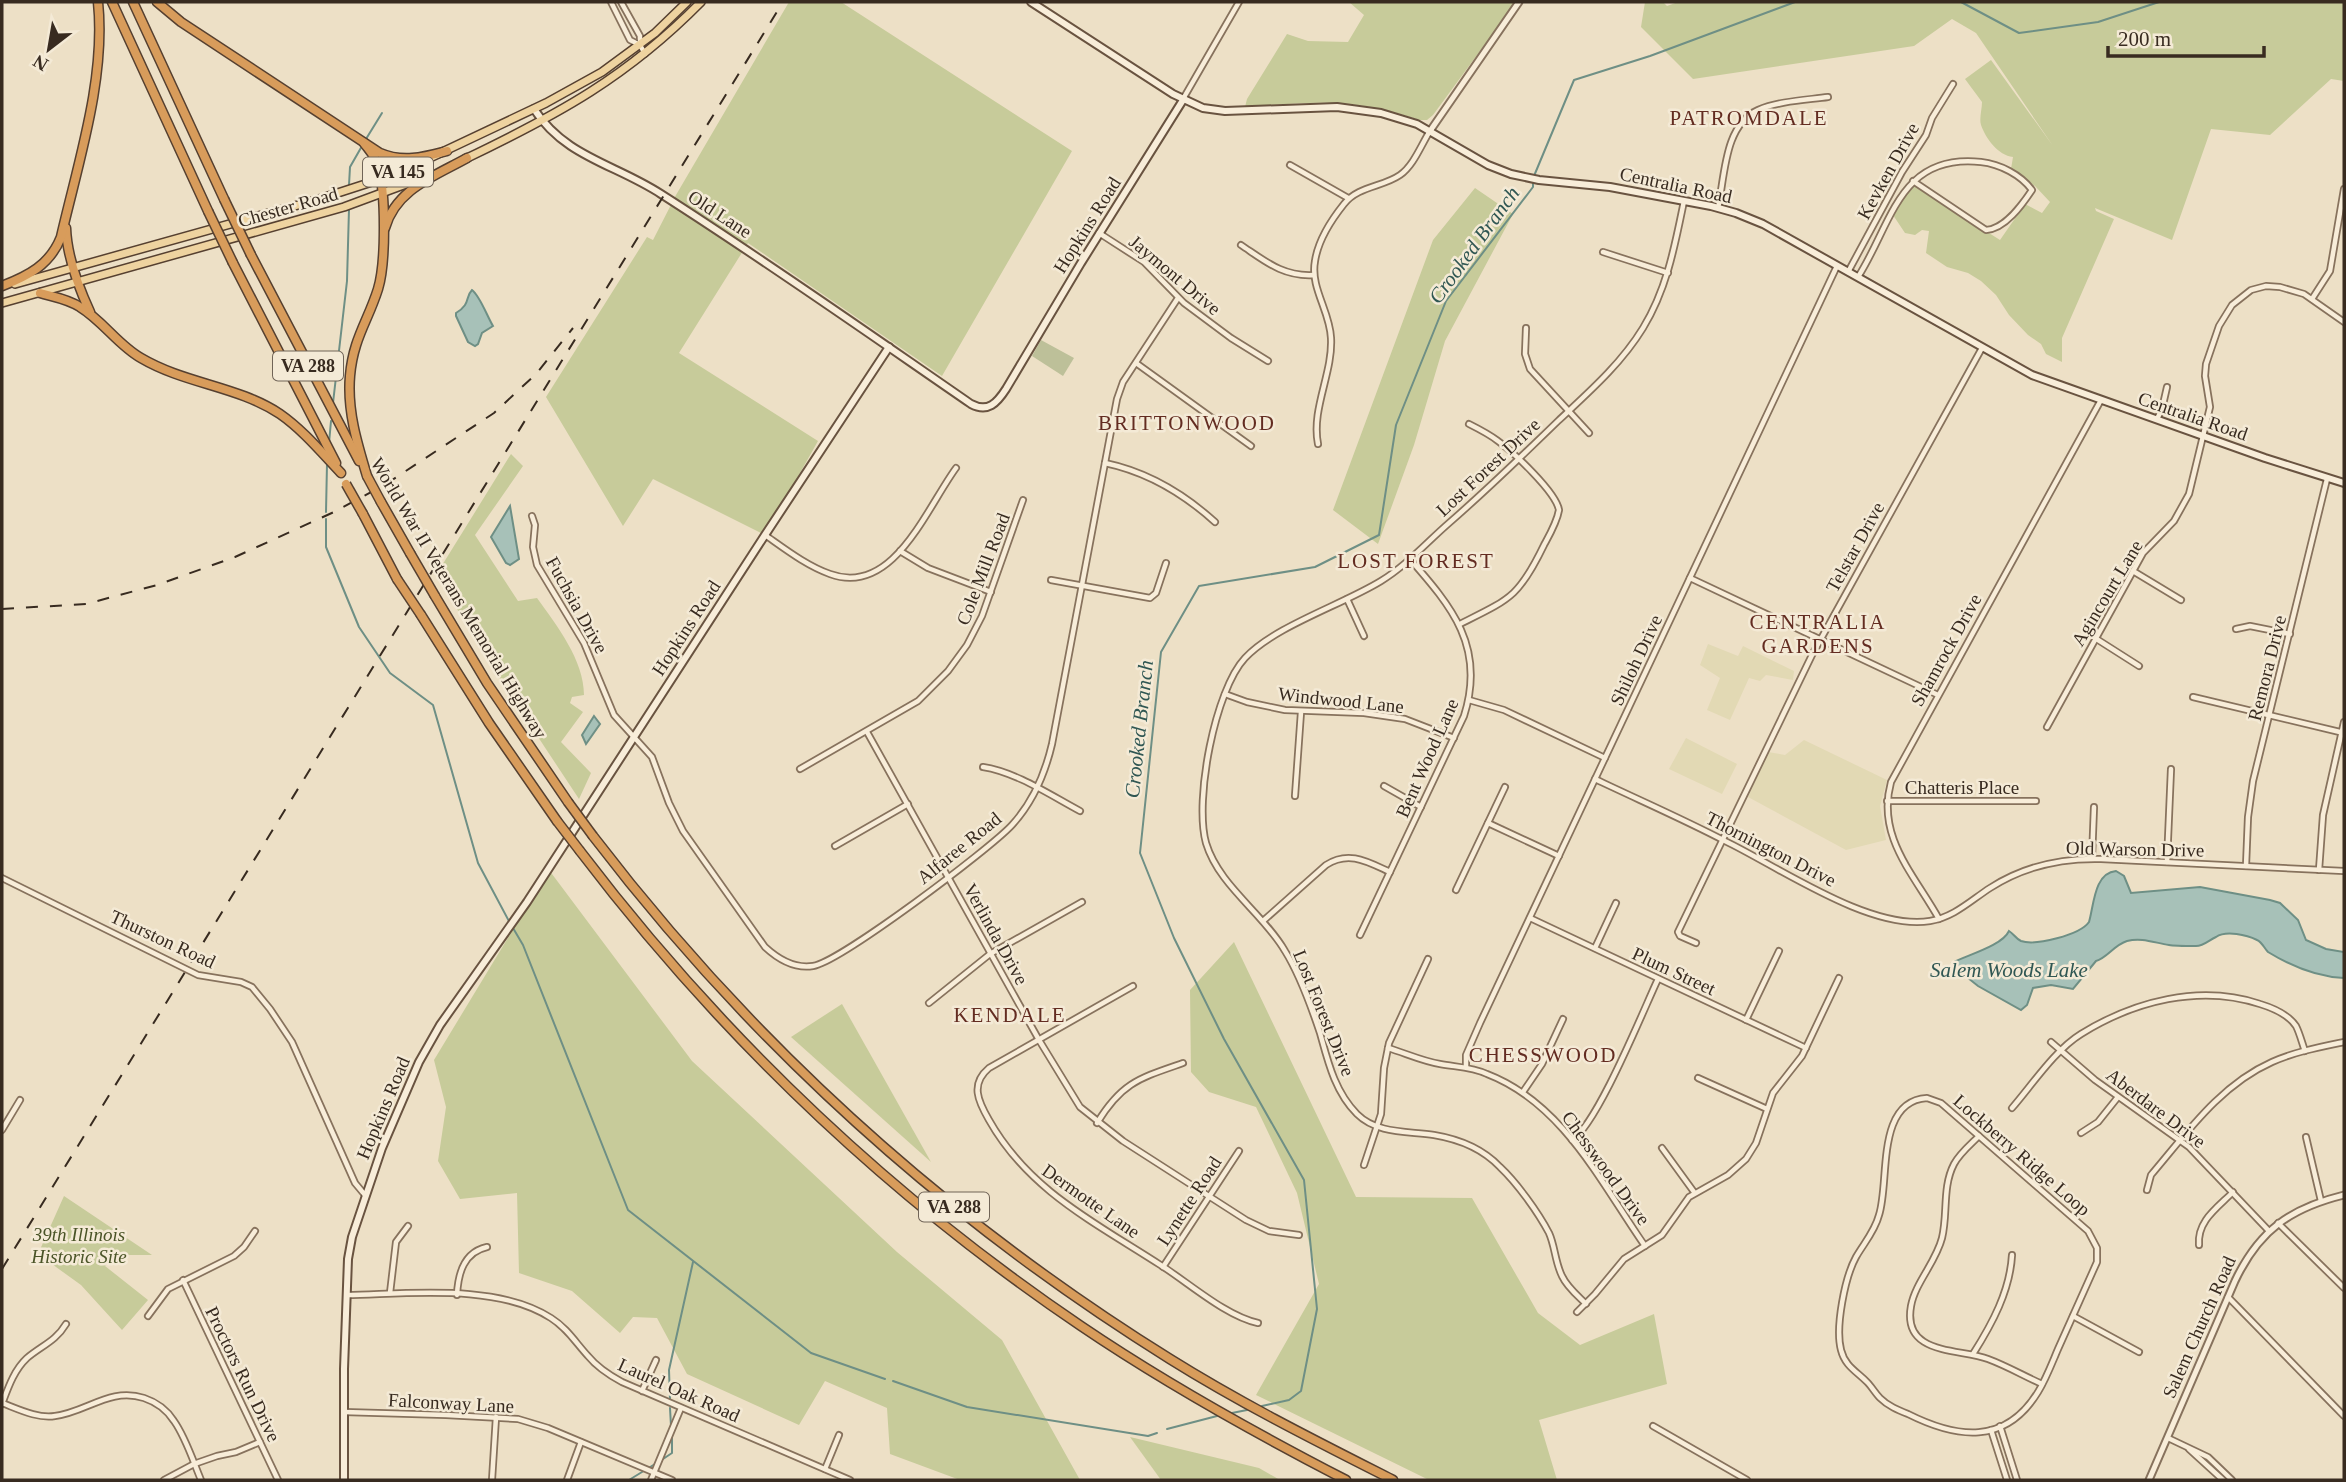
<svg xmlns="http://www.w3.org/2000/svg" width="2346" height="1482" font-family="Georgia,serif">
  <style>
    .farmland { fill: #e2d9b4 }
    .green { fill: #c7cb9a }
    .cemetery { fill: #bdc099 }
    .water { fill: #a7c1b8; stroke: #6e8f85; stroke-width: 2 }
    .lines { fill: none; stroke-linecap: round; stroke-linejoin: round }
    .stream { stroke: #6e8f85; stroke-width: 2 }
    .minor-casing { stroke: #87725d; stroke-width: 8 }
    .tertiary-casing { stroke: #87725d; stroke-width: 9 }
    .secondary-casing { stroke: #695340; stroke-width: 10 }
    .primary-casing { stroke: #564030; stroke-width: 10 }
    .motorway-casing { stroke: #564030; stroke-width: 11 }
    .minor { stroke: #f8edd9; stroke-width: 4.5 }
    .tertiary { stroke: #f8edd9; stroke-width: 5 }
    .secondary { stroke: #f8edd9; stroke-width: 6 }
    .primary { stroke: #eed3a0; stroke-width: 7 }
    .motorway { stroke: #d89c5b; stroke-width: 8 }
    .rail { stroke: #382b20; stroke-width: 2; stroke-dasharray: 12 12; stroke-linecap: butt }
    .motorway-bridge-casing { stroke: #564030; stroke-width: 11; stroke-linecap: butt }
    .motorway-bridge { stroke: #d89c5b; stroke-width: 8 }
    .labels { text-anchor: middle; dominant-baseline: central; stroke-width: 5; stroke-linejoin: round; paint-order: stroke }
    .shield { fill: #f4ead6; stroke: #706457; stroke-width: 2 }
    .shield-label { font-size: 18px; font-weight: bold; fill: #382b20 }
    .street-label { font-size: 19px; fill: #382b20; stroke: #f4ead6 }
    .park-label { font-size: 19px; font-style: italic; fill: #4a5427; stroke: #f4ead6 }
    .neighbourhood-label { font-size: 21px; letter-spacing: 2px; fill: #632c21; stroke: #f4ead6 }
    .water-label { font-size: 21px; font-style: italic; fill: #305753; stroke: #f4ead6 }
  </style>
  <rect width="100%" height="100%" fill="#ede0c6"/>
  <g class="farmland">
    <path d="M1708 644 1738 656 1743 646 1794 671 1793 680 1766 675 1760 681 1749 678 1730 720 1707 710 1720 678 1700 665Z"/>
    <path d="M1686 738 1737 764 1722 794 1669 769Z"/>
    <path d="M1804 740 1887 780 1880 806 1886 840 1846 850 1748 797 1768 752 1785 755Z"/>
  </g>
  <g class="green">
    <path d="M789 2H841L1072 151 942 376 748 243 679 353 818 441 765 535 653 479 623 526 546 397 647 237 653 240 676 195Z"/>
    <path d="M1349 2H1516L1433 115 1427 120H1419C1354 97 1311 102 1245 107L1247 99 1287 34 1308 41 1348 42 1364 15Z"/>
    <path d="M1645 2H1663L1667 6 1678 2H2344V81L2331 79 2270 135 2211 129 2172 240 2095 208 2096 211 2114 219 2062 338V362L2046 354 2041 344 2028 335 2009 315 1996 295 1981 281 1968 273 1947 267 1926 253 1929 231 1922 230 1915 235 1905 233 1893 215 1903 195 1913 185 2000 240 2025 204 2042 213 2050 202 2035 186 2011 169 2013 157C1998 155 1986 139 1981 125 1979 119 1982 109 1982 102L1965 79 1991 60 2053 146 1976 33 1952 19 1914 46 1693 79 1641 27Z"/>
    <path d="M1475 188 1513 214 1445 341 1414 445 1378 544 1333 510 1433 240Z"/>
    <path d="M511 454 523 466 475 535 518 601 537 598C557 626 584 660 584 695L572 697 570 703 583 712 561 742 591 773 579 799 507 690 436 575Z"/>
    <path d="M549 870 692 1061 897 1252 1002 1340 1080 1480H960L890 1454 887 1408 825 1381 799 1425 687 1374 657 1318 633 1317 620 1333 572 1291 519 1273 517 1193 460 1199 438 1161 446 1107 434 1060Z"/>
    <path d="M1234 942 1356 1197 1472 1198 1538 1313 1580 1345 1654 1314 1667 1384 1539 1420 1557 1480H1429L1256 1395 1319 1284 1297 1193 1256 1107 1209 1092 1191 1072 1190 990Z"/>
    <path d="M842 1004 931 1162 791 1037Z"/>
    <path d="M64 1196 152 1255H113L105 1266 148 1300 122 1330 81 1285 38 1254Z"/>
    <path d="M1130 1437 1259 1468 1280 1480H1161Z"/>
  </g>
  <path class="cemetery" d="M1041 340 1074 358 1063 376 1032 356Z"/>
  <g class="water">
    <path d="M472 290C480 296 487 316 493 326L482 333 478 344 475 346 468 342 456 316V313C471 304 465 297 472 290Z"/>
    <path d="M510 506 519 559 510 565 506 563 491 537Z"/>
    <path d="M594 716 600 724 586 744 582 735Z"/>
    <path d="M2116 871 2124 876 2131 893 2200 887 2270 900 2280 903 2298 920 2306 940 2326 949 2344 952V978C2318 977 2291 966 2268 952 2264 948 2262 942 2257 940 2247 935 2226 930 2216 937 2209 940 2204 946 2196 946 2191 946 2174 946 2169 945 2155 943 2142 937 2127 941 2114 945 2107 958 2096 961L2073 989 2051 985 2033 988 2027 1005 2021 1010 1978 986 1953 966 1952 963C1967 955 2002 946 2009 931 2014 934 2015 938 2021 941 2035 946 2080 935 2089 922 2094 905 2094 873 2116 871Z"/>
  </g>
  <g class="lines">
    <g class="stream">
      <path d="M1961 2 2019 33 2098 22 2159 2"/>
      <path d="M366 139 382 113"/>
      <path d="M1534 176 1574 80 1650 56 1795 2"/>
      <path d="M349 185 350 167 362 146"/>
      <path d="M333 403 347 281 349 209"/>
      <path d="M329 443 331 421"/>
      <path d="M326 512 327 464"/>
      <path d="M326 519V547L359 627 390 673 433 705 478 863 510 923"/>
      <path d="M513 928 523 945 628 1210 811 1353 885 1379"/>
      <path d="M893 1381 967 1407 1148 1436 1157 1433"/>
      <path d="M670 1399 669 1370 693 1262"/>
      <path d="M1262 1406 1289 1400 1301 1391 1317 1309 1304 1180 1224 1039 1174 938 1140 853 1161 652 1199 586 1315 567 1379 535 1396 425 1446 301 1533 187V181"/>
      <path d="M670 1408 671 1426"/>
      <path d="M1232 1413 1247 1410"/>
      <path d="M1167 1429 1217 1416"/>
      <path d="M663 1459 672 1453V1435"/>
      <path d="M629 1480 655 1464"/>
    </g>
    <defs>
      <g id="minor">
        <path d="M611 2 630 40 638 44"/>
        <path d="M621 2 640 36V45L645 54"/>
        <path d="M1183 99 1239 2"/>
        <path d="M1290 165 1348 198"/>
        <path d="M1718 208C1725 176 1724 125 1758 110 1779 101 1806 100 1828 97"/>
        <path d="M1099 233 1144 262 1184 303 1231 338 1268 361"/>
        <path d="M1241 245C1265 261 1283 277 1314 275"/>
        <path d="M1603 252 1668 273"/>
        <path d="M1848 272 1902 172 1926 135 1932 118 1953 84"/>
        <path d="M1858 277C1892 224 1899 153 1981 162 2000 164 2021 175 2032 190 2022 205 2005 229 1986 230L1913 181"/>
        <path d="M2312 299 2330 271 2344 189"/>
        <path d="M1526 328 1525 354 1530 369 1589 433"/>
        <path d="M1136 363 1251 446"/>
        <path d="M2157 419 2162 409 2167 387"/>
        <path d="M1318 444C1311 409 1333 373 1331 338 1330 311 1310 288 1315 261 1318 241 1332 219 1344 204 1358 186 1383 187 1400 175 1414 165 1421 145 1430 131"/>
        <path d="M1105 463C1148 472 1183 493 1215 522"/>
        <path d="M532 516 535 525 533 547 537 565 584 643 614 715 652 757 669 803 683 831 765 947C778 959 794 969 813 966 840 962 990 849 1012 825 1033 802 1045 774 1052 744L1117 399 1123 382 1178 298"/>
        <path d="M765 535C785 549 807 566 830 574 893 597 926 509 956 468"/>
        <path d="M900 551 928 568 991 592"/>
        <path d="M2133 571 2181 600"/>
        <path d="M1690 578 1938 695"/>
        <path d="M1051 580 1150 598 1156 593 1166 563"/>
        <path d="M1347 599 1364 636"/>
        <path d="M1460 624C1510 599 1519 597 1544 545 1550 534 1557 522 1559 510 1556 492 1513 452 1498 441 1489 434 1479 429 1469 424"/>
        <path d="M2236 629 2250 626 2290 634"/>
        <path d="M2095 638 2139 666"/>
        <path d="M1225 694 1247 702 1285 710 1364 713 1405 719 1454 738"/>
        <path d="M2193 697 2344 733"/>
        <path d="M1469 700 1504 710 1605 758"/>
        <path d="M2047 727 2143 553 2174 521 2189 494 2210 407 2205 376 2206 364 2219 326 2232 305 2251 290 2266 286 2280 287 2304 294 2344 322"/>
        <path d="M867 732 1039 1040 1080 1107 1123 1141 1246 1220 1269 1231 1299 1235"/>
        <path d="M983 767C1016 772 1050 795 1080 811"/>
        <path d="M800 769 918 701 948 671 967 645 982 616 1023 500"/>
        <path d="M1595 779C1639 800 1683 819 1725 841 1779 867 1870 931 1930 921 1954 917 1970 901 1990 888 2024 866 2062 858 2101 859L2344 871"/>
        <path d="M1384 786 1421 807"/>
        <path d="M1295 796 1301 712"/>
        <path d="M1887 801H2036"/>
        <path d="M1488 823 1559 856"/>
        <path d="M835 846 908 804"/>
        <path d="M2092 858 2094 807"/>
        <path d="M2167 862 2171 769"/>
        <path d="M2246 866 2248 817 2253 781 2327 479"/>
        <path d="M2319 870 2323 815 2344 722"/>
        <path d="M2 878 198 975 241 982 252 987 270 1009 292 1042 355 1183 365 1195"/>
        <path d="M1456 890 1505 787"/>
        <path d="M1530 918 1806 1048"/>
        <path d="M1939 919C1914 874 1876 837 1891 782L2101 400"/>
        <path d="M1263 921 1326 865C1349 850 1368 862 1390 872"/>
        <path d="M1360 935 1464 716C1486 647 1452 607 1409 558"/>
        <path d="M1696 943 1680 936 1678 932 1812 655 1982 348"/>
        <path d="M1595 948 1616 903"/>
        <path d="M1133 986 989 1068C970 1084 978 1101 989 1120 1029 1191 1096 1223 1162 1266 1190 1284 1226 1316 1258 1323"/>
        <path d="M929 1003 990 954 1082 902"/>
        <path d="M1746 1020 1779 951"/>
        <path d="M2051 1042 2095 1080 2189 1147 2269 1231"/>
        <path d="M1388 1048C1405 1053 1422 1061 1440 1064 1456 1067 1472 1067 1487 1074 1563 1103 1601 1183 1645 1246"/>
        <path d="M1466 1067V1055L1480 1023 1837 266"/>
        <path d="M1698 1078 1767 1109"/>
        <path d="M1523 1092 1542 1064 1563 1019"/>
        <path d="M1927 1098 1941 1103 2088 1231 2097 1248V1262C2084 1291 2071 1320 2058 1349 2052 1363 2046 1379 2038 1392 2005 1446 1956 1438 1908 1414 1898 1410 1888 1406 1880 1398 1875 1393 1872 1387 1867 1382 1856 1371 1845 1366 1841 1350 1835 1327 1845 1277 1856 1257 1864 1243 1875 1231 1879 1215 1890 1182 1875 1101 1927 1098Z"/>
        <path d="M2012 1108C2032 1085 2055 1050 2081 1034 2134 1001 2200 984 2260 1004 2273 1008 2288 1014 2296 1026 2300 1034 2302 1043 2305 1051"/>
        <path d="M1097 1123C1122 1082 1140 1078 1183 1063"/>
        <path d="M2 1130 20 1100"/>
        <path d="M2081 1133 2098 1122 2118 1097"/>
        <path d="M1979 1136C1970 1145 1960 1153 1954 1164 1942 1187 1948 1214 1942 1238 1936 1262 1915 1283 1911 1306 1902 1356 1960 1348 1988 1359 2007 1366 2024 1376 2042 1384"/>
        <path d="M2306 1137 2321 1201"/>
        <path d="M1572 1140C1597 1125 1643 1011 1658 979"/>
        <path d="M1662 1148 1694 1192"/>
        <path d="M1364 1165 1381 1114 1384 1068 1389 1043 1428 959"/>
        <path d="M2147 1190 2151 1175C2186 1134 2220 1085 2272 1062 2294 1052 2320 1047 2344 1042"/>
        <path d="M2278 1223 2344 1288"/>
        <path d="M2199 1245C2197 1221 2217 1208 2233 1192"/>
        <path d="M1163 1267 1239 1151"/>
        <path d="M183 1280 278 1480"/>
        <path d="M390 1293 396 1242 408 1226"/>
        <path d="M347 1295C408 1294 497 1283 551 1318 567 1328 576 1343 588 1356 597 1367 609 1375 622 1382L850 1480"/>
        <path d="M457 1295C458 1273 464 1252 487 1247"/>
        <path d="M2228 1297 2344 1416"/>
        <path d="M1586 1304C1577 1295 1567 1287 1562 1276 1555 1262 1555 1246 1549 1233 1538 1212 1517 1183 1500 1167 1483 1149 1458 1139 1434 1135 1408 1131 1377 1134 1357 1114 1335 1092 1328 1062 1320 1033 1311 1006 1300 975 1285 951 1263 913 1219 886 1206 843 1194 800 1215 690 1245 658 1275 626 1342 605 1381 581 1406 566 1427 542 1449 523 1487 490 1522 456 1558 421 1589 392 1621 364 1643 328 1667 289 1675 245 1684 201"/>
        <path d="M1577 1312 1595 1294 1624 1259 1662 1235 1689 1197 1728 1175 1746 1159 1756 1143 1773 1093 1802 1056 1839 978"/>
        <path d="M148 1316 168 1289 234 1256 244 1247 255 1231"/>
        <path d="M2073 1316 2139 1352"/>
        <path d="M1973 1354C1992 1324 2010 1291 2012 1255"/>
        <path d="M642 1391 656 1360"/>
        <path d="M2 1403C18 1409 38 1419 55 1416 87 1412 110 1387 144 1398 156 1402 167 1410 174 1421 186 1438 193 1461 201 1480"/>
        <path d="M2 1404C8 1388 14 1370 27 1358 41 1346 56 1341 66 1324"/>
        <path d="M344 1412 446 1415 518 1419 548 1428 672 1480"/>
        <path d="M1653 1426 1747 1480"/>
        <path d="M2000 1426 2017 1480"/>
        <path d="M1991 1430 2007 1480"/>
        <path d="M2168 1438 2208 1457 2232 1480"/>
        <path d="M2189 1449 2223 1480"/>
        <path d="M825 1469 839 1435"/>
        <path d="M164 1480 194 1464 217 1456 236 1452 260 1442"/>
        <path d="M492 1480 496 1417"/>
        <path d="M567 1480 581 1442"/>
        <path d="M651 1480 681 1408"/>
      </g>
      <g id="tertiary">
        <path d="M1430 131 1519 2"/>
        <path d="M2149 1480 2235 1281C2259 1230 2291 1208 2344 1195"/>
      </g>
      <g id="secondary">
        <path d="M1031 2 1173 94 1203 108 1225 111 1337 107 1381 113 1417 124 1488 165 1511 174 1539 180 1610 187 1711 206 1736 213 1763 224 2032 375 2265 458 2344 483"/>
        <path d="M534 109C565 157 615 164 661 194 766 261 868 333 971 404 988 413 997 403 1006 389L1081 263 1183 100"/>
        <path d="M344 1480V1369L348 1259 352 1237 382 1148 419 1062 440 1025 527 902 765 535 889 347"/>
      </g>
      <g id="primary">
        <path d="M465 159C559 114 627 77 701 2"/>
        <path d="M15 284 316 200 381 179 417 164 546 103 602 72 655 33 687 2"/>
        <path d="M2 303 344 207 425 177"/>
      </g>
      <g id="motorway">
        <path d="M112 2 208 211"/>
        <path d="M133 2 224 199"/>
        <path d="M157 2 181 22 380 153C403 163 424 157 447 151"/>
        <path d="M364 143C370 151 376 157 378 166 386 192 386 263 378 289 368 321 353 339 350 376 347 410 357 443 367 476"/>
        <path d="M66 228C67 257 78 286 90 312"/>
        <path d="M385 228C396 189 435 176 467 158"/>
        <path d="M251 255 359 461"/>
        <path d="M233 263 336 463"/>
        <path d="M2 286C28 276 50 265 61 237 78 163 106 78 98 2"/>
        <path d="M40 293C54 297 68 299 80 307 103 321 118 345 141 358 185 384 238 386 280 414 303 430 322 453 341 473"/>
        <path d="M381 502 410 553"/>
        <path d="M363 514 397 579"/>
        <path d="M435 596 487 683 568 802"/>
        <path d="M421 615 489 723 557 821"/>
        <path d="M593 836C752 1044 947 1220 1170 1359 1242 1404 1318 1442 1393 1480"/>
        <path d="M580 851C720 1035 889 1196 1081 1326 1165 1383 1255 1433 1346 1480"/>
      </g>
    </defs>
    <use href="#minor" class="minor-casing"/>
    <use href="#tertiary" class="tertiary-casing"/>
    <use href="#secondary" class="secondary-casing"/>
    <use href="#primary" class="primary-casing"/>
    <use href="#motorway" class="motorway-casing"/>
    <use href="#minor" class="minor"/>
    <use href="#tertiary" class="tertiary"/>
    <use href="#secondary" class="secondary"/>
    <use href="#primary" class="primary"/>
    <use href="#motorway" class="motorway"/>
    <g class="rail">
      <path d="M2 609 86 604 157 585 235 557 334 512 386 484 494 413 536 374 573 328"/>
      <path d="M2 1269 783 2"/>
    </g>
    <defs>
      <g id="motorway-bridge">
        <path d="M224 199 251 255"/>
        <path d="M208 211 233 263"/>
        <path d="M367 476 381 502"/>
        <path d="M346 484 363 514"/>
        <path d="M410 553 435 596"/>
        <path d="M397 579 421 615"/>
        <path d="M568 802 593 836"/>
        <path d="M557 821 580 851"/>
      </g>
    </defs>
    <use href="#motorway-bridge" class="motorway-bridge-casing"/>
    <use href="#motorway-bridge" class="motorway-bridge"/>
  </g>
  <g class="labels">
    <g class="shield">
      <rect x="363" y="157.5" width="70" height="29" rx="5"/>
      <rect x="273" y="351.5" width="70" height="29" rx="5"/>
      <rect x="919" y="1192.5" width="70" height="29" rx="5"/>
    </g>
    <g class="shield-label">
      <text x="398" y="172">VA 145</text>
      <text x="308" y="366">VA 288</text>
      <text x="954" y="1207">VA 288</text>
    </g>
    <g class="street-label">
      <text transform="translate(1888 171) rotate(-61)">Kevken Drive</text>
      <text transform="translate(1676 185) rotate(12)">Centralia Road</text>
      <text transform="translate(288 207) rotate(-16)">Chester Road</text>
      <text transform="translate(720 214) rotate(33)">Old Lane</text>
      <text transform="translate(1087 225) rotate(-58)">Hopkins Road</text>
      <text transform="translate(1175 275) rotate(40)">Jaymont Drive</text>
      <text transform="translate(2193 416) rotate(19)">Centralia Road</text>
      <text transform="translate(1488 467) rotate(-43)">Lost Forest Drive</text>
      <text transform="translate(1855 547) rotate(-61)">Telstar Drive</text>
      <text transform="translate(983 569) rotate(-69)">Cole Mill Road</text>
      <text transform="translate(2107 593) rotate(-59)">Agincourt Lane</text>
      <text transform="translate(459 598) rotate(59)">World War II Veterans Memorial Highway</text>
      <text transform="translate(577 605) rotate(61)">Fuchsia Drive</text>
      <text transform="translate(686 628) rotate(-57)">Hopkins Road</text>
      <text transform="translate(1946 650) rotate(-61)">Shamrock Drive</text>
      <text transform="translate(1636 660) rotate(-65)">Shiloh Drive</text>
      <text transform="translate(2267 668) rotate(-76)">Remora Drive</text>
      <text transform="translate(1341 700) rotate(6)">Windwood Lane</text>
      <text transform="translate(1427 758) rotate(-66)">Bent Wood Lane</text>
      <text x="1962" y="787">Chatteris Place</text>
      <text transform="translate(959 848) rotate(-39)">Alfaree Road</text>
      <text transform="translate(1771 849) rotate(27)">Thornington Drive</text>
      <text transform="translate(2135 849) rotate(1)">Old Warson Drive</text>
      <text transform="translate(996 934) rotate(61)">Verlinda Drive</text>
      <text transform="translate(163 939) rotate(25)">Thurston Road</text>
      <text transform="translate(1674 971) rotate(25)">Plum Street</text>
      <text transform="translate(1324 1013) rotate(68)">Lost Forest Drive</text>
      <text transform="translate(383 1108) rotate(-67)">Hopkins Road</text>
      <text transform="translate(2156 1108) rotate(37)">Aberdare Drive</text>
      <text transform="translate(2022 1155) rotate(41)">Lockberry Ridge Loop</text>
      <text transform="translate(1606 1168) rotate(54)">Chesswood Drive</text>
      <text transform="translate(1091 1201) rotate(35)">Dermotte Lane</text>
      <text transform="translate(1189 1201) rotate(-57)">Lynette Road</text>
      <text transform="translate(2199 1327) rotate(-66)">Salem Church Road</text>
      <text transform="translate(243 1374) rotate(64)">Proctors Run Drive</text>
      <text transform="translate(679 1390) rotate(24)">Laurel Oak Road</text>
      <text transform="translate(451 1403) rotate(3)">Falconway Lane</text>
    </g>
    <g class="park-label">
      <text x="79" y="1234">39th Illinois<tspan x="79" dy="22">Historic Site</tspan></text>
    </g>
    <g class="neighbourhood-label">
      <text x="1749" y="118">PATROMDALE</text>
      <text x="1187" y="423">BRITTONWOOD</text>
      <text x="1416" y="561">LOST FOREST</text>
      <text x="1818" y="622">CENTRALIA<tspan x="1818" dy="24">GARDENS</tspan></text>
      <text x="1010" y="1015">KENDALE</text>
      <text x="1543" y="1055">CHESSWOOD</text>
    </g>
    <g class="water-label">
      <text transform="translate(1474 245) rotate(-54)">Crooked Branch</text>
      <text transform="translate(1139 729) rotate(-84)">Crooked Branch</text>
      <text x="2009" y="970">Salem Woods Lake</text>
    </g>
  </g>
  <rect width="2346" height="1482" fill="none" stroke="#382b20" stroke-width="7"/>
  <g transform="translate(49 49) rotate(211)" stroke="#f4ead6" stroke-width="5" paint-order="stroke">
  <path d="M0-5L12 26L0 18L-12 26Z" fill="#382b20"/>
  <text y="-10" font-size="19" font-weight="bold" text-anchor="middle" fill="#382b20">N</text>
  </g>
  <path d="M2108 46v10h156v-10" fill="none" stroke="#382b20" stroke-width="3.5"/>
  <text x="2118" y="46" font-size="21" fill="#382b20" stroke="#f4ead6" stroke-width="5" paint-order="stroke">200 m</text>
</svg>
